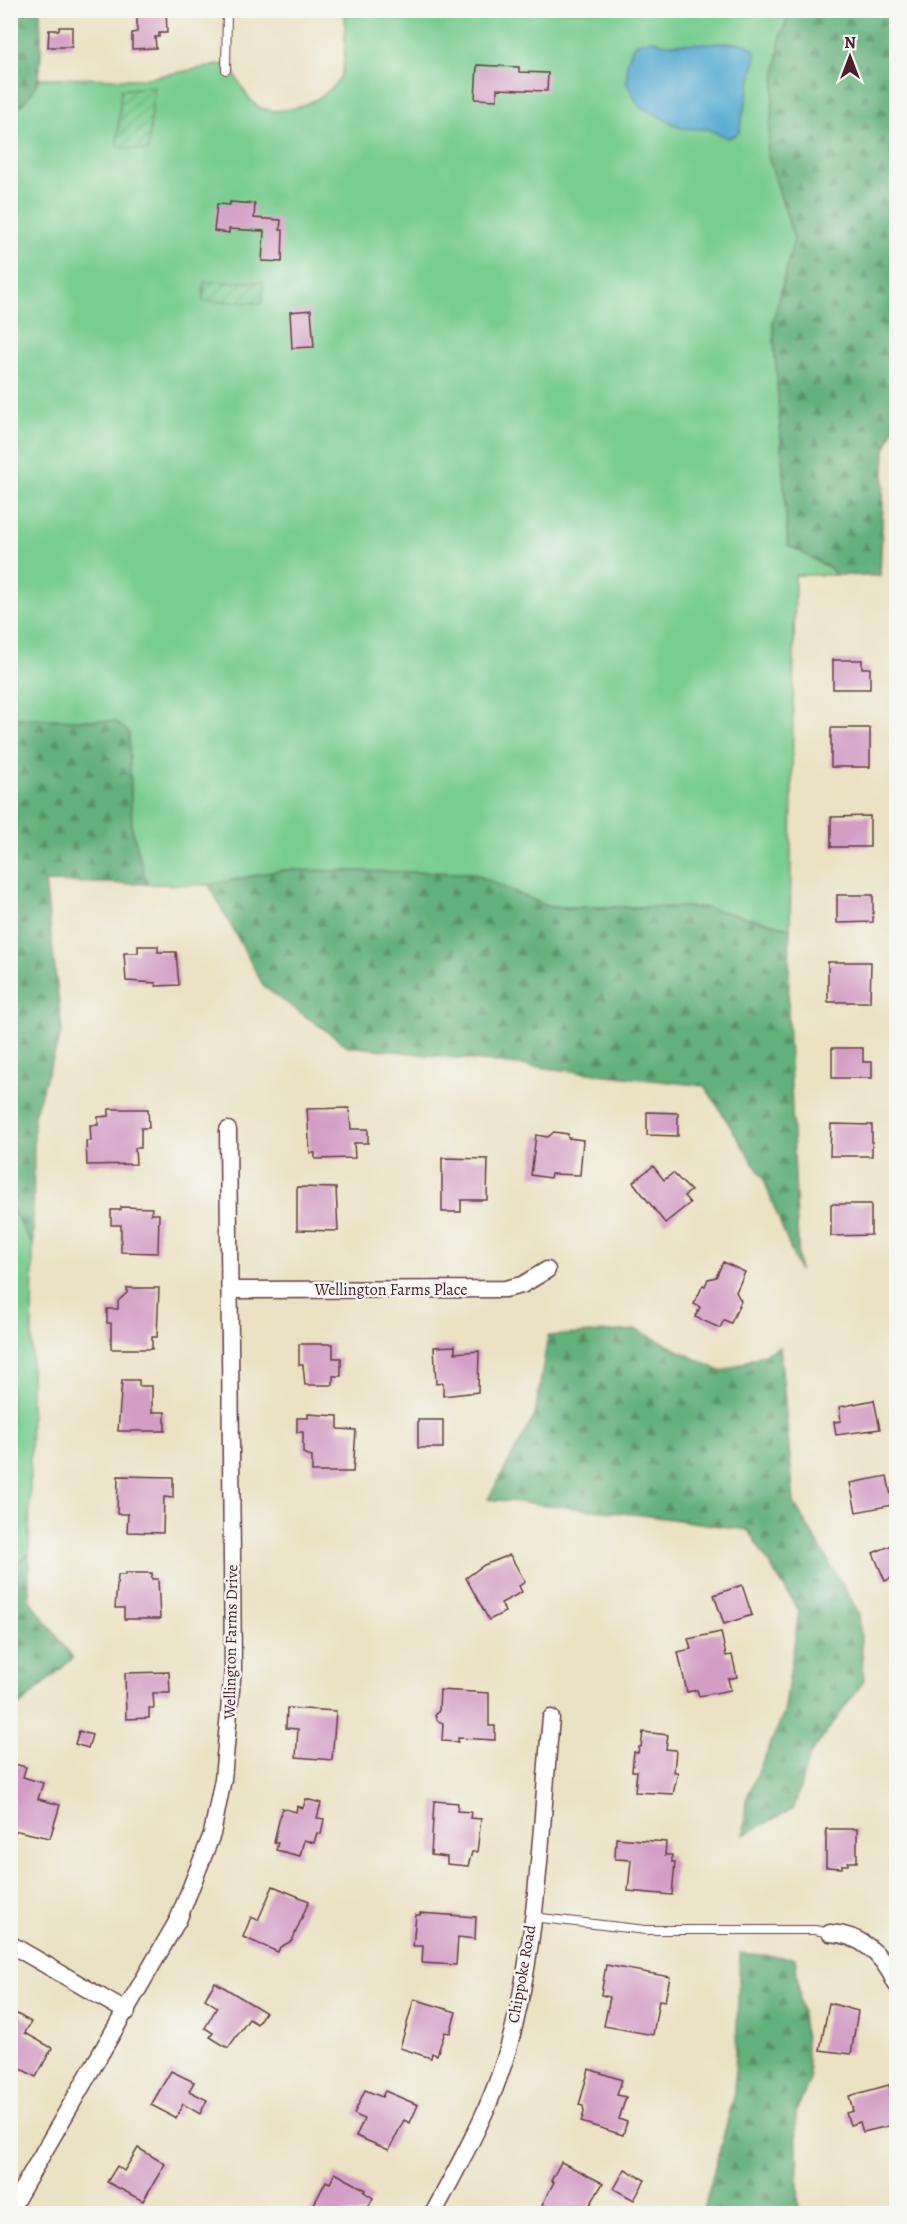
<svg xmlns="http://www.w3.org/2000/svg" width="907" height="2224" font-family="Alegreya,serif">
  <style>
    .grass { fill: #79cd90; stroke: #62765e; stroke-width: 1.5 }
    .forest { fill: url(#forest-firs); stroke: #566852; stroke-width: 1.5 }
    .garden { fill: url(#garden-furrows); stroke: #62765e; stroke-width: 1.5 }
    .water { fill: #54abd1; stroke: #4f657e; stroke-width: 1.5 }
    .building { fill: #d39dc5 }
    .lines { fill: none; stroke-linecap: round; stroke-linejoin: round }
    .service-casing { stroke: #623c42; stroke-width: 10 }
    .minor-casing { stroke: #623c42; stroke-width: 19 }
    .service { stroke: #fff; stroke-width: 8 }
    .minor { stroke: #fff; stroke-width: 16 }
    .labels { text-anchor: middle; dominant-baseline: central; stroke-width: 5; stroke-linejoin: round; paint-order: stroke }
    .street-label { font-size: 16px; fill: #4a1f2b; stroke: #f6f6f2 }
  </style>
  <defs>
    <pattern id="forest-firs" width="22" height="20" patternUnits="userSpaceOnUse" patternTransform="scale(1.5)"><rect width="22" height="20" fill="#62b07a"/><path d="M5 1l3.5 6h-7zM16 11l3.5 6h-7z" fill="#538f64"/></pattern>
    <pattern id="garden-furrows" width="10" height="10" patternUnits="userSpaceOnUse" patternTransform="scale(1.5)"><rect width="10" height="10" fill="#79cd90"/><path d="M-1 1l2-2M0 10L10 0M9 11l2-2" fill="none" stroke="#65a676"/></pattern>
  </defs>
  <rect width="100%" height="100%" fill="#f6f6f2"/>
  <filter id="ink" filterUnits="userSpaceOnUse"><feTurbulence type="fractalNoise" baseFrequency=".0167" numOctaves="2"/><feDisplacementMap in="SourceGraphic" scale="12" xChannelSelector="R" yChannelSelector="G"/><feConvolveMatrix kernelMatrix="1 2 1 2 8 2 1 2 1" color-interpolation-filters="sRGB"/></filter>
  <filter id="wash" filterUnits="userSpaceOnUse"><feTurbulence type="fractalNoise" baseFrequency=".008" numOctaves="4" result="noise"/><feDisplacementMap in="SourceGraphic" scale="24" xChannelSelector="R" yChannelSelector="G"/><feGaussianBlur stdDeviation="1.35" result="paint"/><feColorMatrix in="noise" values="0 0 0 0 0 0 0 0 0 0 0 0 0 0 0 0 0 1.4 0 .05"/><feComposite in="paint" operator="in"/></filter>
  <g filter="url(#wash)">
    <rect width="100%" height="100%" fill="#ebe2c3"/>
    <g class="grass">
      <path d="M345 11H790L780 39 767 152 794 239 773 322 788 545 830 568 836 575H795L790 928 703 907H549L472 873 282 870 209 885 147 884 132 829 129 733 115 721 11 718 10 109 22 105 40 78 142 79 229 63C237 77 246 101 261 108 284 118 332 98 341 75 347 60 344 28 345 11Z"/>
      <path d="M10 1206 33 1245 29 1554 11 1567Z"/>
    </g>
    <g class="forest">
      <path d="M11 10 40 11C40 44 50 95 11 109Z"/>
      <path d="M790 11H896V422L885 450 880 576 836 575 830 568 788 545 773 322 794 239 767 152 780 39Z"/>
      <path d="M10 718 115 721 129 733 132 829 147 884 45 882 62 1031 34 1115 33 1245 10 1206Z"/>
      <path d="M282 870 472 873 549 907H703L790 928 788 1015 799 1271 763 1178 705 1086 348 1046 264 987 209 885Z"/>
      <path d="M637 1330 722 1372 780 1347 794 1503 859 1613 864 1681 809 1756 794 1808 744 1835 746 1800 784 1713 799 1611 748 1530 642 1515 488 1499 535 1415 548 1336Z"/>
      <path d="M29 1554V1599L73 1658 17 1708H11V1567Z"/>
      <path d="M740 1953 795 1958 810 2079 796 2112 799 2213H703L734 2096Z"/>
    </g>
    <g class="garden">
      <path d="M154 86 148 151 117 147 121 90Z"/>
      <path d="M204 282H263L262 303 203 301Z"/>
    </g>
    <path class="water" d="M654 40 665 44 738 43 748 45 755 51 756 57 739 133 728 138 707 129 681 128 639 106 627 84V63L633 46 642 41Z"/>
    <g id="blocks">
      <g class="building">
        <path d="M137 10H166L167 33H159V37H155L156 48 132 49V33L137 32Z"/>
        <path d="M59 27H72V47H48L49 30H59Z"/>
        <path d="M477 65 519 67V72L548 73 547 91 497 89V100L475 99Z"/>
        <path d="M230 202 255 204 254 218 281 220 280 230H283L282 262 262 261 264 231 229 229V233L214 231 217 204 230 205Z"/>
        <path d="M311 310 314 347 292 348 290 312Z"/>
        <path d="M833 660H862V668H870V689H833Z"/>
        <rect x="831" y="728" width="39" height="39"/>
        <path d="M870 816V847H831V817Z"/>
        <path d="M837 895H873V922L837 923Z"/>
        <path d="M138 946H158V952H176L179 985 156 986V983L126 981 124 953H138Z"/>
        <path d="M828 962H871L870 1002H828Z"/>
        <path d="M832 1048H863V1062H872V1078H832Z"/>
        <path d="M349 1108 351 1129H368V1143H354L355 1158 315 1159V1153H310L307 1109Z"/>
        <path d="M109 1109H148L149 1128H141V1148H135L136 1164 87 1165 86 1141H91L90 1125H98V1117L109 1116Z"/>
        <path d="M647 1112 678 1113V1136L647 1135Z"/>
        <path d="M831 1124 872 1125V1156H830Z"/>
        <path d="M554 1132 568 1134V1138L583 1140 580 1175 551 1174 550 1178 531 1175 536 1135 548 1137Z"/>
        <path d="M442 1158 488 1159 487 1200H461V1212H442Z"/>
        <path d="M653 1166 664 1180 673 1173 691 1191 684 1196 690 1203 665 1223 633 1182Z"/>
        <path d="M297 1187 336 1188 338 1231 297 1230Z"/>
        <path d="M831 1204H871V1235L831 1236Z"/>
        <path d="M121 1207 152 1208 151 1214H159L158 1253 121 1252V1225H111V1210H121Z"/>
        <path d="M723 1262 745 1272 736 1292 741 1301 731 1323 724 1320 720 1328 695 1317 700 1307 694 1304 703 1285 705 1286 708 1279 716 1277Z"/>
        <path d="M127 1288H159L157 1337H152V1349H111V1323H107V1309H118V1301L127 1293Z"/>
        <path d="M299 1344H333V1358H341V1376H333V1385H305L303 1365H299Z"/>
        <path d="M455 1346V1353L479 1351 478 1392 443 1396V1383L436 1384 434 1347Z"/>
        <path d="M122 1380H139V1386H152V1412H165V1431H118Z"/>
        <path d="M874 1400 880 1429 836 1435 834 1422 841 1421 839 1407Z"/>
        <path d="M308 1414 338 1416V1429L356 1430 353 1472H312V1457L303 1453V1432H297V1418H308Z"/>
        <rect x="418" y="1420" width="25" height="28"/>
        <path d="M118 1476 173 1477V1498L164 1497 163 1533 127 1532 128 1514H117Z"/>
        <path d="M887 1476 893 1505 856 1512 850 1483Z"/>
        <path d="M897 1543V1576L885 1581 873 1553Z"/>
        <path d="M510 1555 525 1582 519 1586 522 1592 501 1603 505 1612 489 1620 466 1578 484 1565Z"/>
        <path d="M125 1573H152V1579H158L160 1619H124V1608H115L118 1575H125Z"/>
        <path d="M742 1585 752 1615 724 1624 714 1595Z"/>
        <path d="M721 1632 726 1656 732 1655 737 1677 728 1679 731 1690 699 1696 697 1690 687 1692 678 1652 691 1649 688 1639Z"/>
        <path d="M169 1672 170 1693H153L154 1708H149V1718L126 1719 125 1673Z"/>
        <path d="M440 1690 489 1693V1726H495V1740L458 1738V1742L442 1741 443 1723 438 1721 435 1716 439 1710Z"/>
        <path d="M287 1708 336 1711 332 1760 296 1757 298 1729 286 1728Z"/>
        <path d="M79 1731 92 1735 88 1748 75 1744Z"/>
        <path d="M643 1732 668 1735 666 1749 676 1750 674 1772H678L673 1794 635 1792 637 1771H632L634 1752 638 1753 639 1747H641Z"/>
        <path d="M10 1763 26 1767 23 1777 43 1783 38 1799 60 1805 50 1838 13 1830 15 1823 10 1822Z"/>
        <path d="M306 1799 321 1803 317 1818 324 1819 321 1834 317 1833 314 1843 304 1840 300 1856 276 1850 278 1843 274 1842 282 1808 296 1812 297 1806 303 1808Z"/>
        <path d="M434 1801 458 1803 457 1811 471 1812 470 1818 481 1819 477 1852H472L468 1866 447 1864V1857L431 1855Z"/>
        <path d="M826 1829H857V1862H848V1865H842V1868L826 1867Z"/>
        <path d="M616 1838 666 1842 665 1855H672V1862H675L672 1895 628 1891 631 1860 615 1859Z"/>
        <path d="M273 1886 309 1901 292 1941 280 1947 278 1952 243 1937 251 1917 258 1920Z"/>
        <path d="M420 1913 476 1917 475 1939 458 1937 456 1965 422 1963 423 1946H413L416 1915H420Z"/>
        <path d="M606 1965 670 1977 665 2001 659 2000 653 2035 604 2026 610 1997 601 1995Z"/>
        <path d="M215 1982 265 2012 257 2024 249 2019 228 2048 210 2037 213 2033 205 2028 217 2007 205 1999Z"/>
        <path d="M414 1999 456 2012 450 2033 445 2032 437 2055 432 2053 431 2058 400 2048Z"/>
        <path d="M829 2003 858 2011 851 2054 820 2050Z"/>
        <path d="M10 2010 31 2022 25 2033 52 2048 36 2077 10 2063Z"/>
        <path d="M589 2069 622 2080 617 2095 626 2097 619 2119 627 2122 623 2135 581 2122 584 2112 583 2106 579 2105Z"/>
        <path d="M171 2071 194 2082 189 2091 207 2100 200 2114 183 2104 176 2118 151 2105Z"/>
        <path d="M889 2085 897 2112V2124L863 2132 860 2122 850 2125 846 2113 853 2111 849 2096Z"/>
        <path d="M365 2090 382 2097 385 2091 418 2105 410 2123 404 2120 389 2150 356 2136 364 2119 354 2114Z"/>
        <path d="M138 2148 165 2164 143 2201 107 2182 117 2166 124 2171Z"/>
        <path d="M561 2162 603 2183 590 2205 605 2214H541L545 2206 542 2205 554 2182 551 2181Z"/>
        <path d="M625 2169 645 2180 634 2200 614 2189Z"/>
        <path d="M335 2173 366 2190 364 2192 373 2198 365 2214H309L326 2181 330 2183Z"/>
      </g>
    </g>
  </g>
  <g filter="url(#ink)">
    <use href="#blocks" fill-opacity="0" stroke="#623c42" stroke-width="1.5"/>
    <g class="lines">
      <defs>
        <g id="service">
          <path d="M226 70 227 10"/>
          <path d="M532 1917 646 1930H815L830 1933"/>
        </g>
        <g id="minor">
          <path d="M231 1290 505 1289 522 1285 547 1270"/>
          <path d="M830 1933C863 1935 883 1955 896 1984"/>
          <path d="M10 1944 127 2012"/>
          <path d="M10 2210 178 1920 212 1834 223 1779 233 1668 228 1130"/>
          <path d="M433 2214C457 2168 483 2123 500 2074 538 1965 540 1832 551 1718"/>
        </g>
      </defs>
      <use href="#service" class="service-casing"/>
      <use href="#minor" class="minor-casing"/>
      <use href="#service" class="service"/>
      <use href="#minor" class="minor"/>
    </g>
  </g>
  <g class="labels">
    <g class="street-label">
      <text x="391" y="1290">Wellington Farms Place</text>
      <text transform="translate(231 1642) rotate(-89)">Wellington Farms Drive</text>
      <text transform="translate(522 1974) rotate(-80)">Chippoke Road</text>
    </g>
  </g>
  <rect width="907" height="2224" fill="none" stroke="#f6f6f2" stroke-width="36"/>
  <g transform="translate(850 57)" stroke="#f6f6f2" stroke-width="4.5" paint-order="stroke">
  <path d="M0-4.5L10 22L0 15L-10 22Z" fill="#4a1f2b"/>
  <text y="-9" font-size="16" font-weight="bold" text-anchor="middle" fill="#4a1f2b">N</text>
  </g>
</svg>
